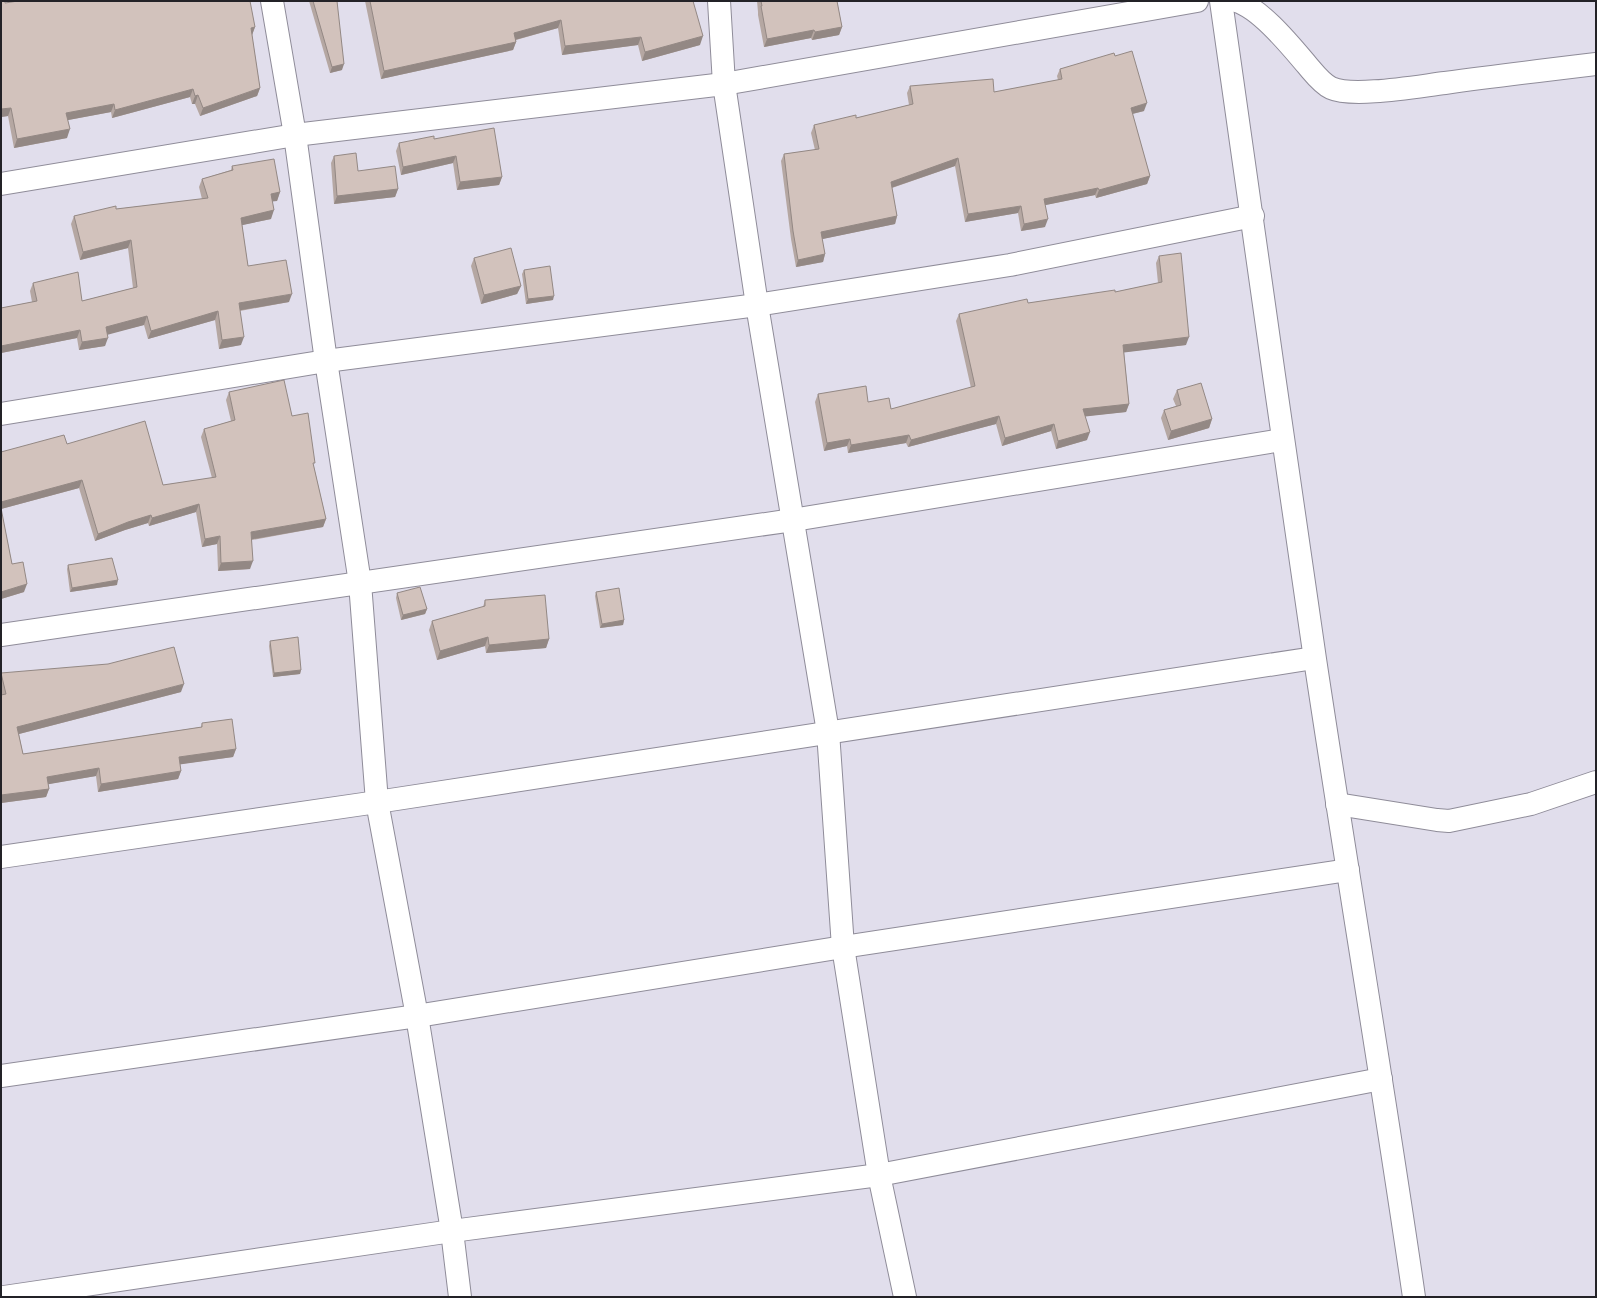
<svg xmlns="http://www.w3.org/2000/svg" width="1597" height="1298" font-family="'DM Sans',sans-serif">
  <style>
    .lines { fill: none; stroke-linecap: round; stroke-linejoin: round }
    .minor-casing { stroke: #8f8c99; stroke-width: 24 }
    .minor { stroke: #fff; stroke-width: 22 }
    .wall { fill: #b5a7a2 }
    .shaded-wall { fill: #938884 }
    .building { fill: #d2c2bc; stroke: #938884 }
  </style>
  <rect width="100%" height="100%" fill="#e1deec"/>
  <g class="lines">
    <defs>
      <g id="minor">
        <path d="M272 1 295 135 326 361 360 583 377 802 417 1016 452 1231 460 1297"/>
        <path d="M719 1 724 84 757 305 828 732 843 947 879 1175 905 1297"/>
        <path d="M1221 1C1253 220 1282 440 1315 659 1347 872 1383 1084 1414 1297"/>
        <path d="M1236 1C1260 8 1290 45 1307 65 1314 73 1321 83 1331 88 1353 98 1419 86 1445 83 1496 76 1546 70 1596 64"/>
        <path d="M1 184 295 135 724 84 1197 1"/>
        <path d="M1 414 326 361 757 305 1010 265 1253 216"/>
        <path d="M1 635 793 520 1282 440"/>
        <path d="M1337 804 1437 820 1449 821 1531 804 1596 782"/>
        <path d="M1 857 377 802 1314 658"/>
        <path d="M1 1076 417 1016 843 947 1348 870"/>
        <path d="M4 1297 452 1231 879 1175 1381 1079"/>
      </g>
    </defs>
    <use href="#minor" class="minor-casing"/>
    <use href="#minor" class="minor"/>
  </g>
  <g class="wall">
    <path d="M1 1 5 3 255 27 252 35 260 88 257 96 200 116 195 104H192L190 97 112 118 111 112 68 120 67 138 14 148 8 116 1 117Z"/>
    <path d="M309 1H337L342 70 330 73Z"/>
    <path d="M365 1H693L700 45 642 61 638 45 562 55 558 28 516 40V42L513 50 381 79Z"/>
    <path d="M757 1H837L842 27 839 35 812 40 811 38 764 47 758 15V12Z"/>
    <path d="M1115 56 1144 111 1132 114 1150 176 1147 184 1096 198 1095 195 1045 205V227L1021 231 1018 213 965 222 955 166 892 188 897 216 895 224 822 239 825 254 823 262 796 267 791 239 781 161 784 154 815 150 811 133 814 125 856 118 909 105 907 93 910 86 994 92 1058 80 1057 76 1060 69Z"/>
    <path d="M434 139 502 177 499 185 457 190 453 163 401 175 396 151 399 143Z"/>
    <path d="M334 156 358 171 398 189 395 197 334 204 331 163Z"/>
    <path d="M232 166 280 192 277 201H272L271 219 242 225 248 266 289 302 240 311 241 345 219 349 215 320 148 339 144 325 107 334 105 346 79 350 77 338 1 353V308L32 302 30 291 33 283 82 301 133 288 128 248 80 260 71 224 74 216 116 209 202 199 199 187 202 179 231 170Z"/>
    <path d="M1159 256 1186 345 1124 352 1129 404 1126 412 1085 416 1087 440 1056 449 1051 431 1002 446 996 424 908 447 906 443 848 453 847 446 824 451 815 402 818 394 868 402 891 409 971 388 956 321 959 314 1028 303 1115 292 1158 283 1156 263Z"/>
    <path d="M474 258 521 286 517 294 481 304 471 266Z"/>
    <path d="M524 270 553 300 526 304 522 274Z"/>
    <path d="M1177 390 1212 419 1209 428 1168 440 1161 418 1164 410 1176 406 1173 399Z"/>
    <path d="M229 392 292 416 314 467 326 519 323 527 252 540 250 569 218 571 217 544 202 547 196 512 149 526 148 523 125 530 95 541 79 488 1 509 12 564 24 592 1 599V452L67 444 163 485 212 478 201 437 204 429 231 421 226 400Z"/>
    <path d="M68 565 117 585 70 592 67 569Z"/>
    <path d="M596 592 624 620 623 625 600 628 595 596Z"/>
    <path d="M397 593 427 609 425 614 401 620 396 598Z"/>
    <path d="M485 600 549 639 546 648 486 653 485 646 437 660 429 630 432 621 483 607Z"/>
    <path d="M270 641 301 670 300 674 273 677 269 646Z"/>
    <path d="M1 673 181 692 19 734 23 754 201 727 202 723 236 749 233 757 180 764 181 771 178 779 98 792 96 776 48 784 49 789 46 797 1 803Z"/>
  </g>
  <g class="shaded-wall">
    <path d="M561 20 558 28 511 41 514 33Z"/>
    <path d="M255 27 252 35 248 36 251 28Z"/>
    <path d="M842 27 839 35 812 40 815 32Z"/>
    <path d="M814 30 811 38 764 47 767 39Z"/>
    <path d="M703 36 700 45 642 61 645 52Z"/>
    <path d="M641 37 638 45 562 55 565 46Z"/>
    <path d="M516 42 513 50 381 79 384 71Z"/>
    <path d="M344 64 342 70 330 73 332 67Z"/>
    <path d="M260 88 257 96 200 116 203 108Z"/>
    <path d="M193 89 190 97 112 118 115 110Z"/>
    <path d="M198 95 195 104H192L195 96Z"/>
    <path d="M1147 103 1144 111 1128 115 1131 108Z"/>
    <path d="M114 104 111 112 63 121 66 113Z"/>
    <path d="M11 108 8 116 1 117V109Z"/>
    <path d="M70 129 67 138 14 148 17 139Z"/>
    <path d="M456 156 453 163 401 175 403 167Z"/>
    <path d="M958 158 955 166 888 189 891 182Z"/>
    <path d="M1150 176 1147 184 1096 198 1099 190Z"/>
    <path d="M502 177 499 185 457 190 460 182Z"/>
    <path d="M1098 188 1095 195 1041 206 1044 199Z"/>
    <path d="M398 189 395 197 334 204 337 196Z"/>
    <path d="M280 192 277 201 268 202 271 194Z"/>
    <path d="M1021 206 1018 213 965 222 968 214Z"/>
    <path d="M274 210 271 219 238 226 241 218Z"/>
    <path d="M897 216 895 224 818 240 821 232Z"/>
    <path d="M1048 219 1045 227 1021 231 1024 224Z"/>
    <path d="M131 240 128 248 80 260 83 252Z"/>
    <path d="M825 254 823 262 796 267 798 260Z"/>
    <path d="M521 286 517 294 481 304 484 295Z"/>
    <path d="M292 294 289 302 236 311 239 303Z"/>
    <path d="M554 296 553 300 526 304 528 299Z"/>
    <path d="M218 311 215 320 148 339 151 331Z"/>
    <path d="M147 316 144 325 103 336 106 327Z"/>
    <path d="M80 330 77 338 1 353V346Z"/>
    <path d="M244 337 241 345 219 349 222 340Z"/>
    <path d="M1189 337 1186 345 1120 353 1123 345Z"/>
    <path d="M108 338 105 346 79 350 82 342Z"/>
    <path d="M1129 404 1126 412 1081 417 1083 409Z"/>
    <path d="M999 416 996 424 908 447 911 440Z"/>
    <path d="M1212 419 1209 428 1168 440 1171 431Z"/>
    <path d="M1054 424 1051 431 1002 446 1005 438Z"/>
    <path d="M1090 432 1087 440 1056 449 1058 441Z"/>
    <path d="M909 435 906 443 848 453 851 445Z"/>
    <path d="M850 439 847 446 824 451 827 443Z"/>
    <path d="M82 480 79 488 1 509V502Z"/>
    <path d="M199 504 196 512 149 526 152 518Z"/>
    <path d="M151 515 148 523 125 530 95 541 98 534 128 522Z"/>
    <path d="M326 519 323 527 248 540 251 532Z"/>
    <path d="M220 536 217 544 202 547 205 539Z"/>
    <path d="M253 561 250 569 218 571 221 563Z"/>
    <path d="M118 580 117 585 70 592 72 588Z"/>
    <path d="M27 584 24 592 1 599V592Z"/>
    <path d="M427 609 425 614 401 620 403 615Z"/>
    <path d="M624 620 623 625 600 628 602 624Z"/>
    <path d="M488 637 485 646 437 660 440 651Z"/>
    <path d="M549 639 546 648 486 653 489 645Z"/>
    <path d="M301 670 300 674 273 677 274 673Z"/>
    <path d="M184 684 181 692 15 735 17 727Z"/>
    <path d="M236 749 233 757 176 765 179 757Z"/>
    <path d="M99 768 96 776 44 785 47 777Z"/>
    <path d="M181 771 178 779 98 792 101 784Z"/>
    <path d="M49 789 46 797 1 803V795Z"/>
  </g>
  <g class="building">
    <path d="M1 1H5V3L18 1H250L255 27 251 28 260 88 203 108 198 95 195 96 193 89 115 110 114 104 66 113 70 129 17 139 11 108 1 109Z"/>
    <path d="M313 1H337L344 64 332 67Z"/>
    <path d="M370 1H693L703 36 645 52 641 37 565 46 561 20 514 33 516 42 384 71Z"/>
    <path d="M761 1H837L842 27 815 32 814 30 767 39 761 6H762Z"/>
    <path d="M1132 51 1147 103 1131 108 1150 176 1099 190 1098 188 1044 199 1048 219 1024 224 1021 206 968 214 958 158 891 182 897 216 821 232 825 254 798 260 793 231 784 154 819 149 814 125 856 115V118L913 104 910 86 993 79 994 92 1062 79 1060 69 1114 53 1115 56Z"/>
    <path d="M494 128 502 177 460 182 456 156 403 167 399 143 434 136V139Z"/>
    <path d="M356 153 358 171 395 166 398 189 337 196 334 156Z"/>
    <path d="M274 159 280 192 271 194 274 210 241 218 248 266 286 260 292 294 239 303 244 337 222 340 218 311 151 331 147 316 106 327 108 338 82 342 80 330 1 346V308L37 301 33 283 78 272 82 301 137 287 131 240 83 252 74 216 116 206V209L208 198 202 179 233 170 232 166Z"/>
    <path d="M511 248 521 286 484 295 474 258Z"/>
    <path d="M1181 253 1189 337 1123 345 1129 404 1083 409 1090 432 1058 441 1054 424 1005 438 999 416 911 440 909 435 851 445 850 439 827 443 818 394 866 386 868 402 889 398 891 409 975 386 959 314 1027 299 1028 303 1115 290V292L1162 282 1159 256Z"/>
    <path d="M550 266 554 296 528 299 524 270Z"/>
    <path d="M284 380 292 416 308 413 315 463H313L326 519 251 532 253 561 221 563 220 536 205 539 199 504 152 518 151 515 128 522 98 534 82 480 1 502V452L64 435 67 444 145 421 163 485 216 477 204 429 235 420 229 392Z"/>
    <path d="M1201 383 1212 419 1171 431 1164 410 1181 405 1177 390Z"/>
    <path d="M1 508 12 564 23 562 27 584 1 592Z"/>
    <path d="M112 558 118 580 72 588 68 565Z"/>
    <path d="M420 587 427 609 403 615 397 593Z"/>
    <path d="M619 588 624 620 602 624 596 592Z"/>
    <path d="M545 595 549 639 489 645 488 637 440 651 432 621 485 606V600Z"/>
    <path d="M298 637 301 670 274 673 270 641Z"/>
    <path d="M174 647 184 684 17 727 23 754 202 727V723L232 719 236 749 179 757 181 771 101 784 99 768 47 777 49 789 1 795V695L6 694 1 673 108 664Z"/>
  </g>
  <rect width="1597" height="1298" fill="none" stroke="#232227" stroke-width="4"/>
</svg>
